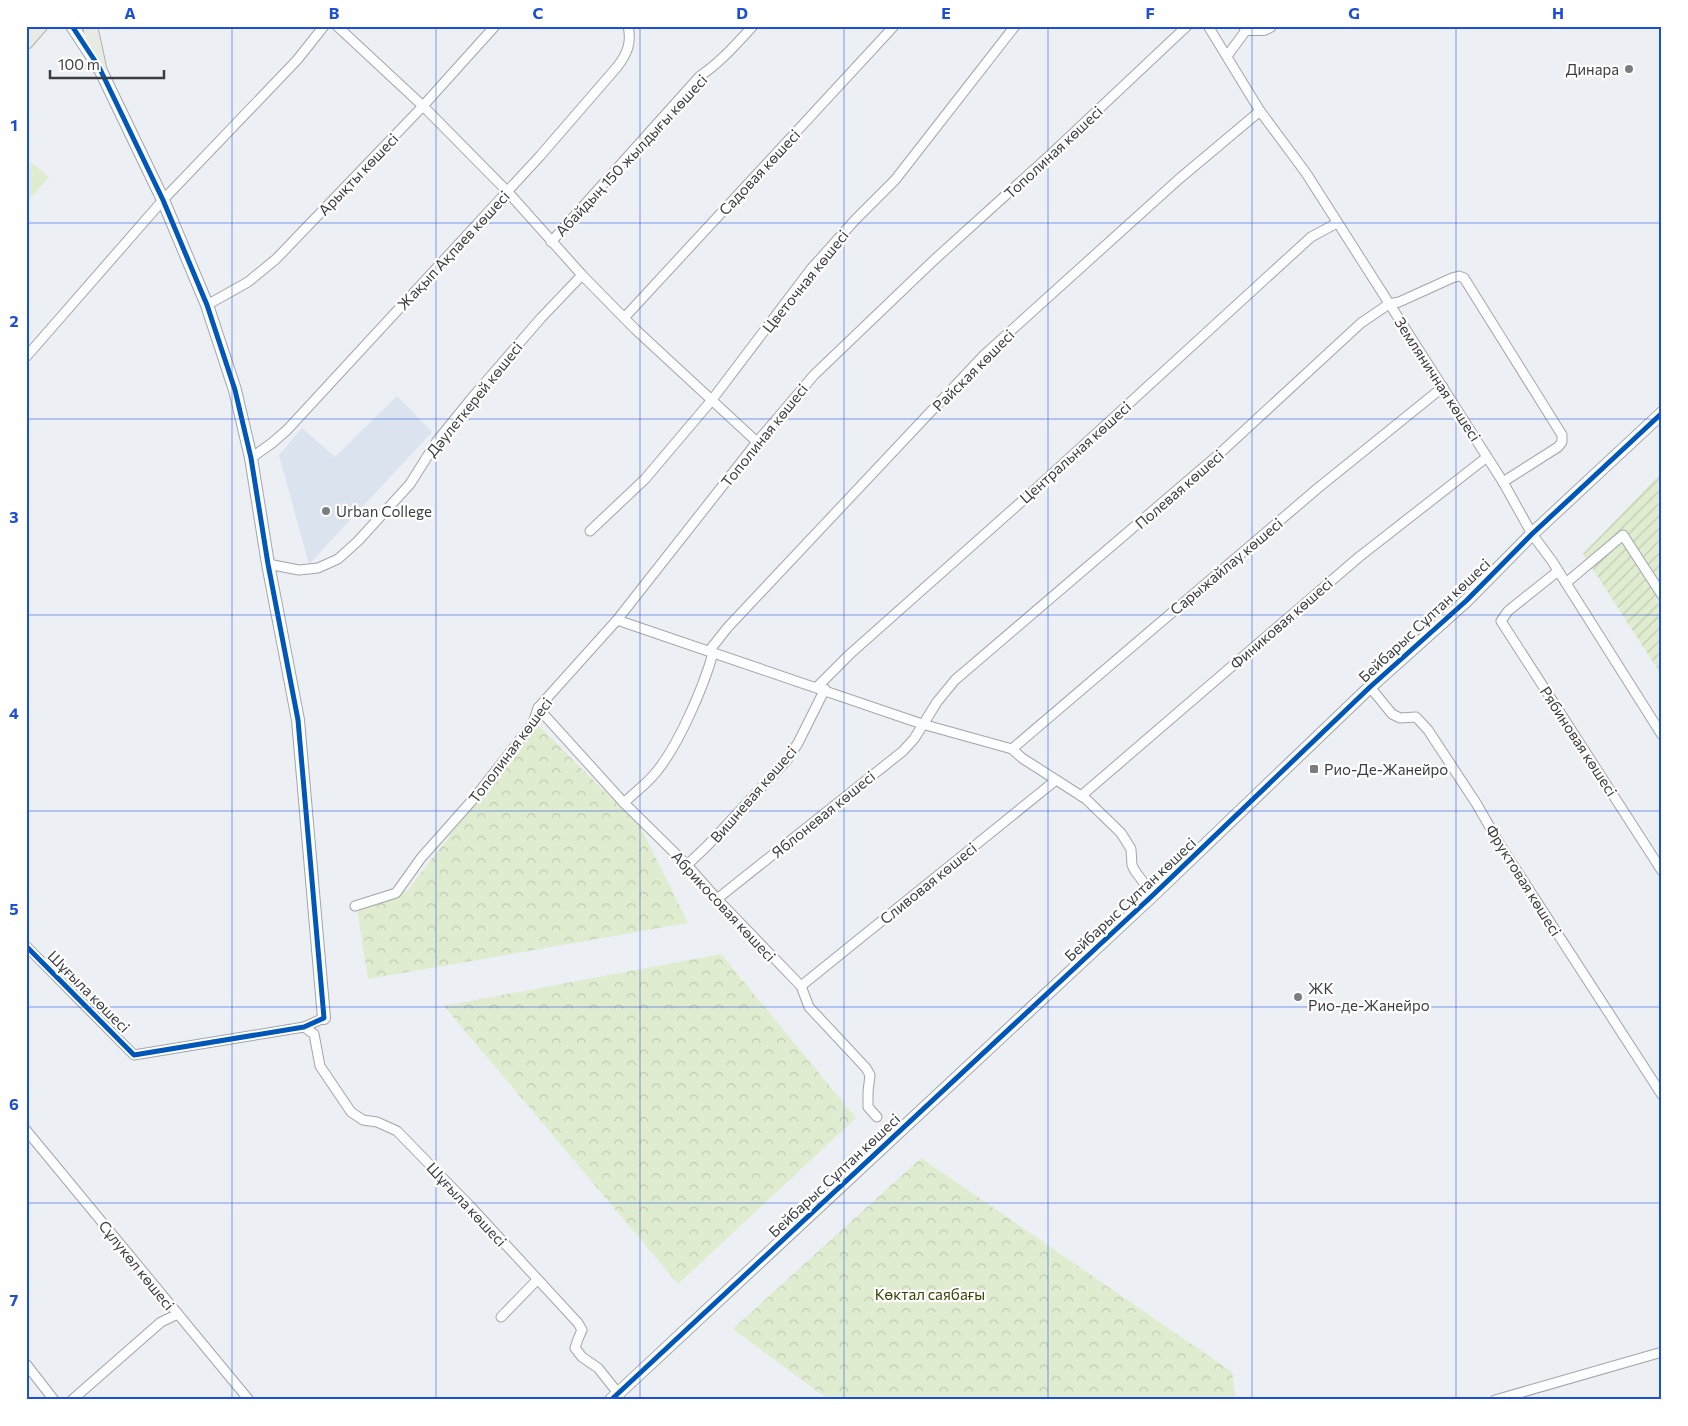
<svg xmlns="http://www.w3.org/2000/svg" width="1688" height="1426" font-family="Commissioner,sans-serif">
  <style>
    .built { fill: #dbe3ee }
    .grass { fill: #e0eccf }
    .park { fill: url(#park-crowns) }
    .garden { fill: url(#garden-furrows) }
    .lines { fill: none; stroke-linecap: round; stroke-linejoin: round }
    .street-casing { stroke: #a2a5a8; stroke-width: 11 }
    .secondary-casing { stroke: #a2a5a8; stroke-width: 14 }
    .primary-casing { stroke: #aeb3a9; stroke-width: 16 }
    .street { stroke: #fcfdfe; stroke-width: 9 }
    .secondary { stroke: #fcfdfe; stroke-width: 12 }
    .primary { stroke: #e8eae4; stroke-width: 14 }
    .cycleway-casing { stroke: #fff; stroke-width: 8 }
    .cycleway { stroke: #0057b8; stroke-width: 5 }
    .grid { fill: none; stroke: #1d4ed8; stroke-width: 1; stroke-opacity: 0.55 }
    .poi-dot { fill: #797c80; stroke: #fff; stroke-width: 2 }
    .labels { text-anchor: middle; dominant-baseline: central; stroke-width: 4.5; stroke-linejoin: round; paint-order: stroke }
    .poi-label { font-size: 15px; fill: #3b3d41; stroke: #fff; text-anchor: start }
    .street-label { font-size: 15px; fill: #3b3d41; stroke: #fff }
    .park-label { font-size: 15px; fill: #354302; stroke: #fff }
    .neatline { fill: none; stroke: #1d4ed8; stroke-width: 2 }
    .grid-label { font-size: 16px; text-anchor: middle; font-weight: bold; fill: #1d4ed8 }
  </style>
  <defs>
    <pattern id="park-crowns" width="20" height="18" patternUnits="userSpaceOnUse" patternTransform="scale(1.25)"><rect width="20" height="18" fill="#e0eccf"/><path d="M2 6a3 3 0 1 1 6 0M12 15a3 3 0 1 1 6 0" fill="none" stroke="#c1cbb3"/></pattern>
    <pattern id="garden-furrows" width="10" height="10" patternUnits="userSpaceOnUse" patternTransform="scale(1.25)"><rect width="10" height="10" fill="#e0eccf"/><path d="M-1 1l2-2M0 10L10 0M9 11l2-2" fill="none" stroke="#c1cbb3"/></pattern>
  </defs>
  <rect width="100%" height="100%" fill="#ecf0f5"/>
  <path class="built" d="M397 396 432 432 309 564 279 455 302 428 335 457Z"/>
  <path class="grass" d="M31 162 49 177 26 203V168Z"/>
  <g class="park">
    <path d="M536 723 641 828 688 923 368 979 357 909 408 890Z"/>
    <path d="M721 954 856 1118 678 1284 444 1006Z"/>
    <path d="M921 1158 1232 1372 1236 1400H829L733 1329Z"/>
  </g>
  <path class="garden" d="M1662 472V676L1583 554Z"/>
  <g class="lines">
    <defs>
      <g id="street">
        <path d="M337 26 423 106 507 191 582 275 635 329 757 442"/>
        <path d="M1208 26 1260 111 1306 173 1503 482 1532 534 1552 561 1662 735"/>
        <path d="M1227 56 1247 29"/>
        <path d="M551 242 700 76C721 62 736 44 753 26"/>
        <path d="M207 305 248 282 276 259 423 106 495 26"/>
        <path d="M624 318 894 26"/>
        <path d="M26 357 163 200 297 60 324 26"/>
        <path d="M251 458 272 443 287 430 540 156 617 67C627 54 632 43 628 26"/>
        <path d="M590 531 645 479 711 401 811 269 855 220 895 180 1015 26"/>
        <path d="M268 564 299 570 318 568 338 559 358 541 410 484 437 441 471 399 541 318 582 275"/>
        <path d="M1558 571 1508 611 1501 621 1662 871"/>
        <path d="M1566 583 1623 535 1662 595"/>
        <path d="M617 620 922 724 1012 749 1022 758 1086 799 1121 833 1131 849 1132 865 1135 871 1153 895"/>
        <path d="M709 651 728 627 984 355 1179 179 1260 111"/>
        <path d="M817 687 850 654 1030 494 1311 237 1337 223"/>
        <path d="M1370 687 1392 714 1400 718 1416 717 1428 730 1476 803 1502 848 1662 1095"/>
        <path d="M538 708 624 803 687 865 717 899 801 986 809 1007 866 1068 870 1075 868 1092V1107L877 1117"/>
        <path d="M1012 749 1318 488 1443 387"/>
        <path d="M1081 796 1359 557 1487 457"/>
        <path d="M624 803C635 792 648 783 657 771 679 744 704 686 713 653"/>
        <path d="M687 865 707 846 787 760 798 743 825 689"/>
        <path d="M717 899 903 751 914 739 937 702 955 680 1218 455 1361 323 1389 304 1399 302 1452 278 1459 276 1464 278 1562 435V442L1558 447 1503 482"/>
        <path d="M355 906 396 893 421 858 476 796 533 723 538 708 617 620 757 442 814 375 933 261 1050 155 1187 26"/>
        <path d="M26 946 134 1055 304 1027 324 1018"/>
        <path d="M801 986 1056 780"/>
        <path d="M304 1027 314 1034 320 1066 351 1112 363 1120 377 1122 397 1131 471 1207 578 1323 582 1330 578 1339 575 1348 582 1357 598 1368 618 1393"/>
        <path d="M26 1130 249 1400"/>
        <path d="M501 1317 537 1280"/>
        <path d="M26 1364 54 1400"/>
        <path d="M72 1400 161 1322 178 1314"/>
        <path d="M1495 1400 1662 1352"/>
      </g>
      <g id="secondary">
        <path d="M72 26 99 67 163 200 207 305 235 390 251 458 268 564 298 720 324 1018"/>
        <path d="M1245 26 1247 29H1264L1270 26"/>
        <path d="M611 1400 1153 895 1370 687 1466 601 1532 534 1662 413"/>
      </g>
      <g id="primary">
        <path d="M90 26 99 67"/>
        <path d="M26 42 40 26"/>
      </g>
    </defs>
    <use href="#street" class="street-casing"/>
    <use href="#secondary" class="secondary-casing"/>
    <use href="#primary" class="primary-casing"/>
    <use href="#street" class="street"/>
    <use href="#secondary" class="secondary"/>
    <use href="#primary" class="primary"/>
    <defs>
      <g id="cycleway">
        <path d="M26 946 134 1055 304 1027 324 1018 298 720 268 564 251 458 235 390 207 305 163 200 99 67 72 26"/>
        <path d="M611 1400 1153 895 1370 687 1466 601 1532 534 1662 413"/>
      </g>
    </defs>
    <use href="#cycleway" class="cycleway-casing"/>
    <use href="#cycleway" class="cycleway"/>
  </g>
  <path class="grid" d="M232 26V1400M436 26V1400M640 26V1400M844 26V1400M1048 26V1400M1252 26V1400M1456 26V1400M26 223H1662M26 419H1662M26 615H1662M26 811H1662M26 1007H1662M26 1203H1662"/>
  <g class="poi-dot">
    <circle cx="1629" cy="69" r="5"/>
    <circle cx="326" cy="511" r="5"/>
    <rect x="1309" y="764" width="10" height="10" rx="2.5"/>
    <circle cx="1298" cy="997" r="5"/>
  </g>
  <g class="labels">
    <g class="poi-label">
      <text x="1619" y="69" text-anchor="end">Динара</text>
      <text x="336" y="511">Urban College</text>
      <text x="1324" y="769">Рио-Де-Жанейро</text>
      <text x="1308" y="988">ЖК<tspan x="1308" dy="17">Рио-де-Жанейро</tspan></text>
    </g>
    <g class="street-label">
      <text transform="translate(1053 152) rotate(-43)">Тополиная көшесі</text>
      <text transform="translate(631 155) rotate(-47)">Абайдың 150 жылдығы көшесі</text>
      <text transform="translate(759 172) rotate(-47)">Садовая көшесі</text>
      <text transform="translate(358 174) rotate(-46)">Арықты көшесі</text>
      <text transform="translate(453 250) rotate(-47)">Жақып Ақпаев көшесі</text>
      <text transform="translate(805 281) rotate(-51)">Цветочная көшесі</text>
      <text transform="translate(973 370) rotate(-45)">Райская көшесі</text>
      <text transform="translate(1438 379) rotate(57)">Земляничная көшесі</text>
      <text transform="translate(474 399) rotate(-51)">Дәулеткерей көшесі</text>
      <text transform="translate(764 435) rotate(-51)">Тополиная көшесі</text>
      <text transform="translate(1075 452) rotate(-42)">Центральная көшесі</text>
      <text transform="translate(1179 489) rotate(-41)">Полевая көшесі</text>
      <text transform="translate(1226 566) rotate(-40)">Сарыжайлау көшесі</text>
      <text transform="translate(1424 620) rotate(-43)">Бейбарыс Сұлтан көшесі</text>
      <text transform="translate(1281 623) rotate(-41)">Финиковая көшесі</text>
      <text transform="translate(1579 741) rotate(57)">Рябиновая көшесі</text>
      <text transform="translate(510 750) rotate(-53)">Тополиная көшесі</text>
      <text transform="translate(753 794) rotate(-49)">Вишневая көшесі</text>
      <text transform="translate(823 814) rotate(-39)">Яблоневая көшесі</text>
      <text transform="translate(1524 880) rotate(58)">Фруктовая көшесі</text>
      <text transform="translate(928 883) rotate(-39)">Сливовая көшесі</text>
      <text transform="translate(1130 899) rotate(-43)">Бейбарыс Сұлтан көшесі</text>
      <text transform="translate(724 906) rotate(47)">Абрикосовая көшесі</text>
      <text transform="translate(89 991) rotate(45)">Шұғыла көшесі</text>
      <text transform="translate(834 1175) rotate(-43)">Бейбарыс Сұлтан көшесі</text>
      <text transform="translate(467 1204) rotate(47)">Шұғыла көшесі</text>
      <text transform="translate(137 1265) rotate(51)">Сұлукөл көшесі</text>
    </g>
    <g class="park-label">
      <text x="930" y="1294">Көктал саябағы</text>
    </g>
  </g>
  <rect width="1688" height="1426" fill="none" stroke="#ffffff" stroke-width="55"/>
  <path d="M50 70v8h114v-8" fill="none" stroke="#3b3d41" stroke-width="2.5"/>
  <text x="58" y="70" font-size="15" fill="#3b3d41" stroke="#ffffff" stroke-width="4" paint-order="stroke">100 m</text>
  <rect x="28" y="28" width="1632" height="1370" class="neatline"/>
  <g class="grid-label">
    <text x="130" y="19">A</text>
    <text x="334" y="19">B</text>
    <text x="538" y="19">C</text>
    <text x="742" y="19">D</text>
    <text x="946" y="19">E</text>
    <text x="1150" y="19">F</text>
    <text x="1354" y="19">G</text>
    <text x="1558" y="19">H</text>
    <text x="14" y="131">1</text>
    <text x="14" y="327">2</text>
    <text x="14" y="523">3</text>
    <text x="14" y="719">4</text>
    <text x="14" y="915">5</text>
    <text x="14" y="1110">6</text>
    <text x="14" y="1306">7</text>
  </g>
</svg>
